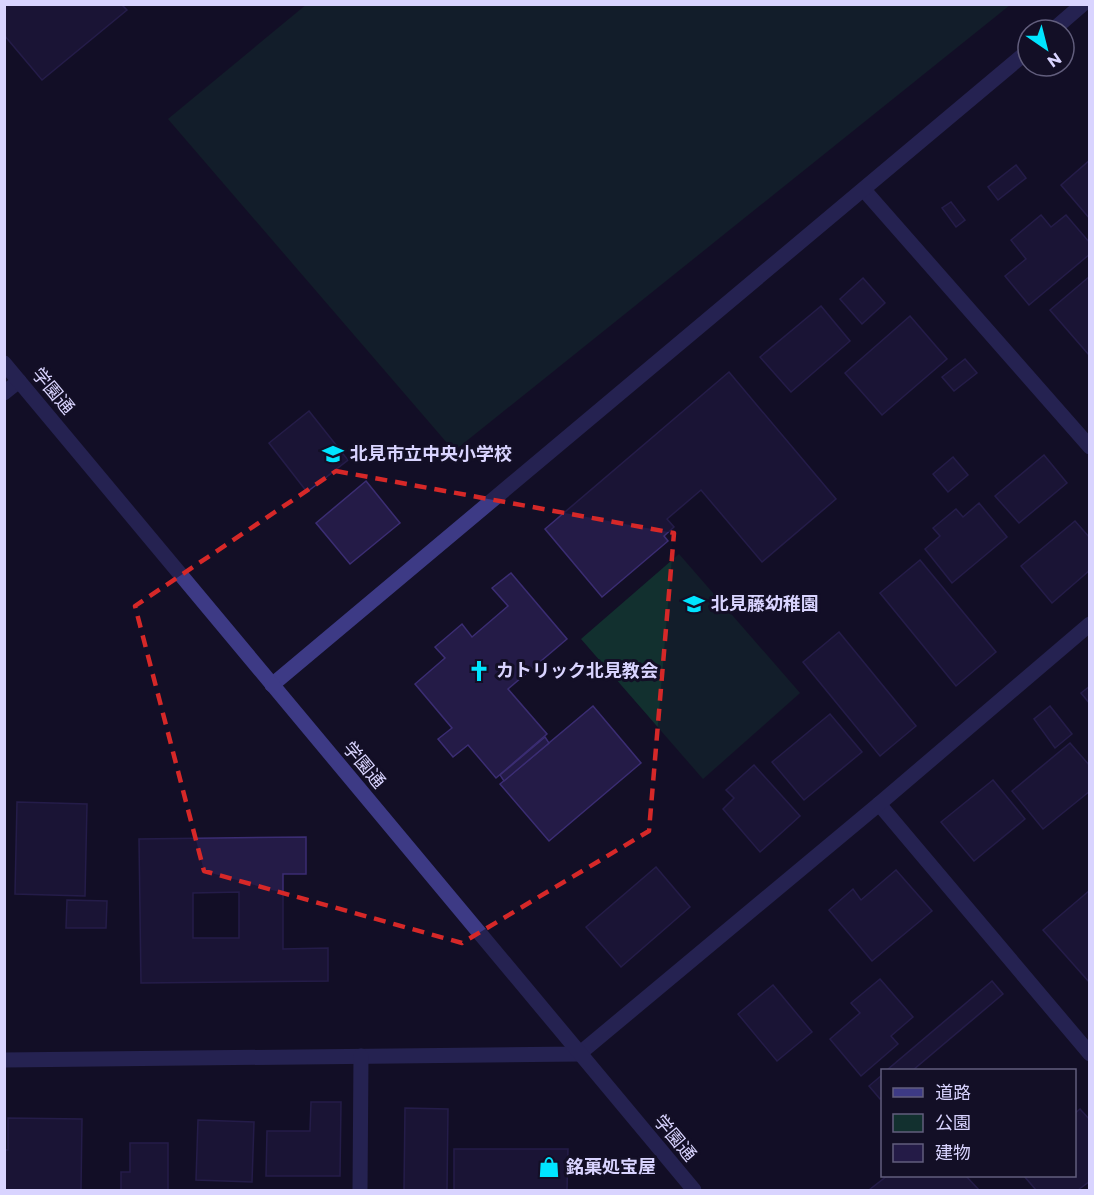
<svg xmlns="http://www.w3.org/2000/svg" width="1094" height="1195" font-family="Montserrat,'Noto Sans JP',sans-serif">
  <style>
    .green { fill: #12302f }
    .building { fill: #241b47; stroke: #3b2d73; stroke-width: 1.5; fill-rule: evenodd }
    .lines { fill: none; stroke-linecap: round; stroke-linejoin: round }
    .minor { stroke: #3d3a85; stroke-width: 15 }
    .tertiary { stroke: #3d3a85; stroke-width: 15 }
    .marked { fill: none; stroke: #d62828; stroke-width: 4.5; stroke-dasharray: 12 8; stroke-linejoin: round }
    .labels { text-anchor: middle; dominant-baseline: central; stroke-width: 6; stroke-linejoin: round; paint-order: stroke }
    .street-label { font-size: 18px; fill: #d9d4ff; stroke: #130f26 }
    .poi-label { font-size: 18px; font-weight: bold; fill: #d9d4ff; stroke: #130f26; text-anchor: start }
  </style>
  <rect width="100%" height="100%" fill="#130f26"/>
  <g class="green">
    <path d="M307 4H1010V5L454 451 168 119Z"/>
    <path d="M679 554 800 693 703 779 581 639Z"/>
  </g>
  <g class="building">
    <path d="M4 4H121L127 10 42 80 4 35Z"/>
    <path d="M1090 160V219L1061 185Z"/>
    <path d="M1016 165 1026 178 998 200 988 187Z"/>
    <path d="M951 202 965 220 956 227 942 208Z"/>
    <path d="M1041 215 1051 227 1066 215 1090 243V254L1029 305 1005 276 1026 259 1011 240Z"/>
    <path d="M1090 276V355H1089L1050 310Z"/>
    <path d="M863 278 885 303 862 324 840 299Z"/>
    <path d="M821 306 850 341 791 392 760 357Z"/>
    <path d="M910 316 947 359 882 415 845 373Z"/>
    <path d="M965 359 977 373 954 391 942 377Z"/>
    <path d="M729 372 836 499 762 562 701 490 667 519 674 527 664 536 668 541 602 597 545 529Z"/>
    <path d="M309 411 348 460 307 492 269 443Z"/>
    <path d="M1044 455 1067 483 1019 523 995 496Z"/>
    <path d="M953 457 968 475 948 492 933 474Z"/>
    <path d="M366 481 400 523 350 564 316 523Z"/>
    <path d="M979 503 1007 537 952 583 925 549 940 536 933 528 956 509 963 517Z"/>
    <path d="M1075 521 1090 538V570L1052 603 1021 566Z"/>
    <path d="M920 560 996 652 956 686 880 593Z"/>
    <path d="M511 573 567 639 508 689 547 734 496 778 468 745 453 757 438 739 452 728 415 684 445 658 435 647 462 624 472 637 508 606 492 588Z"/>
    <path d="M839 632 916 726 880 756 803 662Z"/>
    <path d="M1090 686V704L1081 693Z"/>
    <path d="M593 706 641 763 549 841 500 784Z"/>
    <path d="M1050 706 1072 734 1055 748 1034 719Z"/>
    <path d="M830 714 862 752 804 800 772 762Z"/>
    <path d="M545 737 549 743 504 781 500 775Z"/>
    <path d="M1070 743 1090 766V791L1043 829 1012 791Z"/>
    <path d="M754 765 800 816 760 852 723 809 734 798 726 790Z"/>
    <path d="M993 780 1025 819 974 861 941 822Z"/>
    <path d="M17 802 87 804 85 896 15 894Z"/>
    <path d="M306 837V874H283V949L328 948V981L141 983 139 839ZM239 892V938H193V893Z"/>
    <path d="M656 867 690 907 621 967 586 927Z"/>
    <path d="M896 870 932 911 872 961 829 910 853 889 861 900Z"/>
    <path d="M1090 890V983L1043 930Z"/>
    <path d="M67 900 107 901 106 928H66Z"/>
    <path d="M880 979 913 1017 891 1036 898 1044 861 1076 830 1039 860 1013 851 1003Z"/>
    <path d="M992 981 1003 994 913 1070H887Z"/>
    <path d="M773 985 812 1032 777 1061 738 1014Z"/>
    <path d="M882 1075V1097L880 1099 869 1086Z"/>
    <path d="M311 1102H341L340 1176H266L267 1131H310Z"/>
    <path d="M405 1108 448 1109 447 1190H404Z"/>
    <path d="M1080 1109 1090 1120V1181L1078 1190H1036L1024 1176H1074V1114Z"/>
    <path d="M8 1118 82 1119 81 1190H4V1150H8Z"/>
    <path d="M198 1120 254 1122 252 1182 196 1180Z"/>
    <path d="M130 1143H168V1190H121V1172H130Z"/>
    <path d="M454 1149H568L567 1190H454Z"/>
    <path d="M887 1176H966L979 1190H869Z"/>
  </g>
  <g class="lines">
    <g class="minor">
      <path d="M1053 30 1083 4"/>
      <path d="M864 190 1090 447"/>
      <path d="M4 393 19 381"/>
      <path d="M272 685 1028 51"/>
      <path d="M879 804 1090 1054"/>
      <path d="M4 1060 579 1054 879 804 1090 624"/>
      <path d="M360 1190 361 1056"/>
    </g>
    <path class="tertiary" d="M4 363 694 1190"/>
  </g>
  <path d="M0 0H1094V1195H0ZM336 471 674 533 649 831 462 943 204 871 135 606Z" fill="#130f26" fill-opacity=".55" fill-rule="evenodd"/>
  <path class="marked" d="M336 471 674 533 649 831 462 943 204 871 135 606Z"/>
  <defs>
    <symbol id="school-bare" viewBox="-9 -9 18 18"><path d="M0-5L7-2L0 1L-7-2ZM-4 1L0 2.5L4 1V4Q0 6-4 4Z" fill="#00e5ff" stroke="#130f26" stroke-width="2.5" paint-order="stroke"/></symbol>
    <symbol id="church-bare" viewBox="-9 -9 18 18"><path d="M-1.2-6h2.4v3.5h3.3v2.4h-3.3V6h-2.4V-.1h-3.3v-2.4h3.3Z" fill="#00e5ff" stroke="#130f26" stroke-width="2.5" paint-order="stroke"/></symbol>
    <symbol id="shop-bare" viewBox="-9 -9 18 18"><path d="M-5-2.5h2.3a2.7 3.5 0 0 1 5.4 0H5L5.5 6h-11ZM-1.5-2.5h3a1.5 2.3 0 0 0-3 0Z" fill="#00e5ff" stroke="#130f26" stroke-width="2.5" paint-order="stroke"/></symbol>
  </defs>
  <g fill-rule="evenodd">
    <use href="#school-bare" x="318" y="439" width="30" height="30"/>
    <use href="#school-bare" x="679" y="589" width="30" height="30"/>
    <use href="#church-bare" x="464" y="656" width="30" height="30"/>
    <use href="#shop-bare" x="534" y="1152" width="30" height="30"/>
  </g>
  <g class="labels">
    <g class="street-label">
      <text transform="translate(53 391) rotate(50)">学園通</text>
      <text transform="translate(364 765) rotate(50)">学園通</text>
      <text transform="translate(675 1138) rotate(50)">学園通</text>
    </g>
    <g class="poi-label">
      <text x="350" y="454">北見市立中央小学校</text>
      <text x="711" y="604">北見藤幼稚園</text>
      <text x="496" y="671">カトリック北見教会</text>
      <text x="566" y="1167">銘菓処宝屋</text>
    </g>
  </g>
  <rect width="1094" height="1195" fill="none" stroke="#d9d4ff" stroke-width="12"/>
  <rect x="881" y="1069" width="195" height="108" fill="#130f26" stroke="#625e7d" stroke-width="1.5"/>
  <rect x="893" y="1088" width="30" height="9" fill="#3d3a85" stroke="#625e7d" stroke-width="1.5"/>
  <text x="935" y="1099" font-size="18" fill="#d9d4ff">道路</text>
  <rect x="893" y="1114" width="30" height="18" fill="#12302f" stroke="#625e7d" stroke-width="1.5"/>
  <text x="935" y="1129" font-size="18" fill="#d9d4ff">公園</text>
  <rect x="893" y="1144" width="30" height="18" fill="#241b47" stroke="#625e7d" stroke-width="1.5"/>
  <text x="935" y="1159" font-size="18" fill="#d9d4ff">建物</text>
  <g transform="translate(1046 48) rotate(145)"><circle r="28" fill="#130f26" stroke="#625e7d" stroke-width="1.5"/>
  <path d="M0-4.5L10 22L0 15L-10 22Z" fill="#00e5ff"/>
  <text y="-9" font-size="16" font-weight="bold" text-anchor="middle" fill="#d9d4ff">N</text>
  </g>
</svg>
